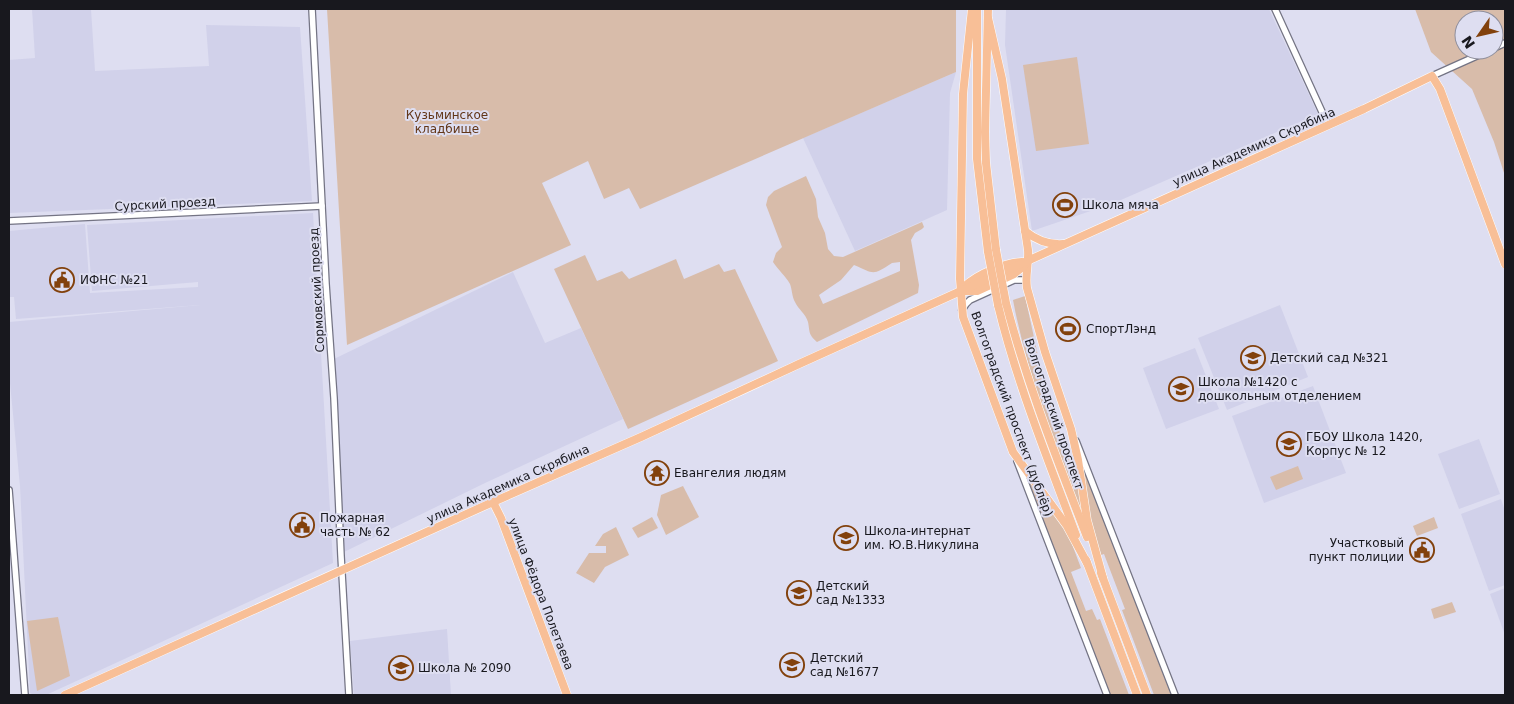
<svg xmlns="http://www.w3.org/2000/svg" width="1514" height="704" font-family="'DejaVu Sans',sans-serif">
  <style>
    .built { fill: #d1d1ea }
    .green { fill: #d8bcaa; fill-rule: evenodd }
    .lines { fill: none; stroke-linecap: round; stroke-linejoin: round }
    .minor-casing { stroke: #747484; stroke-width: 8 }
    .major-casing { stroke: #fff; stroke-width: 9 }
    .minor { stroke: #fff; stroke-width: 5.5 }
    .major { stroke: #f8bf97; stroke-width: 8 }
    .major-bridge-casing { stroke: #fff; stroke-width: 9; stroke-linecap: butt }
    .major-bridge { stroke: #f8bf97; stroke-width: 8 }
    .labels { text-anchor: middle; dominant-baseline: central; stroke-width: 4; stroke-linejoin: round; paint-order: stroke }
    .park-label { font-size: 12px; fill: #623618; stroke: #dedef1 }
    .street-label { font-size: 12px; fill: #18181e; stroke: #dedef1 }
    .poi-label { font-size: 12px; fill: #18181e; stroke: #dedef1; text-anchor: start }
  </style>
  <rect width="100%" height="100%" fill="#dedef1"/>
  <g class="built">
    <path d="M32 9H91L95 71 209 66 206 25 300 27 312 201 9 213V60L35 58Z"/>
    <path d="M1006 9H1269L1318 114 1114 203 1032 231 1005 45Z"/>
    <path d="M956 72 950 93 947 210 855 251 803 138Z"/>
    <path d="M313 213 333 563 46 695H34L30 693 20 486 9 373V322L200 305 16 319 14 297H9V231L85 224 90 293 198 287V282L92 291 87 225Z"/>
    <path d="M513 272 545 343 581 328 623 419 485 483 344 552 334 359Z"/>
    <path d="M1280 305 1308 377 1227 410 1198 338Z"/>
    <path d="M1195 348 1219 409 1166 429 1143 368Z"/>
    <path d="M1313 386 1346 473 1264 503 1232 416Z"/>
    <path d="M1479 439 1500 494 1459 509 1438 454Z"/>
    <path d="M1501 499 1505 511V585L1489 591 1461 514Z"/>
    <path d="M1505 588V635L1490 594Z"/>
    <path d="M447 629 451 695H354L350 641Z"/>
  </g>
  <g class="green">
    <path d="M327 9H956V72L640 209 629 188 604 199 588 161 542 183 571 245 347 345Z"/>
    <path d="M1415 9H1505V176L1494 142 1472 89 1431 52ZM1464 20H1494V50H1464Z"/>
    <path d="M1077 57 1089 144 1036 151 1023 65Z"/>
    <path d="M806 176 816 199 818 217 825 233 828 249 834 256 843 257 922 222 924 227 922 229 915 233 911 240 919 285 918 293 817 342C808 334 810 332 808 322 806 314 798 309 795 302 792 297 792 289 790 284 785 275 778 270 773 262L776 253 782 247 766 205 768 197 774 191ZM892 263 900 262V271L823 304 819 295 841 280 854 265C875 274 872 276 892 263Z"/>
    <path d="M585 255 597 281 622 271 629 279 676 259 684 279 719 264 724 272 735 269 778 361 628 429 554 269Z"/>
    <path d="M1025 296 1040 365 1041 373 1068 458 1075 463 1083 516 1082 517C1056 445 1027 375 1013 300Z"/>
    <path d="M1081 460 1171 695H1154L1122 610 1125 609 1104 554 1101 555 1091 528Z"/>
    <path d="M1298 466 1303 479 1276 490 1270 477Z"/>
    <path d="M1031 480 1067 531 1081 568 1071 572 1086 611 1092 609 1097 620 1100 619 1129 695H1109L1028 483Z"/>
    <path d="M683 486 699 517 666 535 657 515 661 495Z"/>
    <path d="M652 517 658 528 638 538 632 528Z"/>
    <path d="M1434 517 1438 528 1417 536 1413 526Z"/>
    <path d="M616 527 629 555 605 567 594 583 576 573 589 553H606V546H595L603 534Z"/>
    <path d="M1452 602 1456 612 1434 619 1431 609Z"/>
    <path d="M58 617 70 676 37 691 27 621Z"/>
  </g>
  <g class="lines">
    <defs>
      <g id="minor">
        <path d="M312 9 326 284 334 398 341 556 349 695"/>
        <path d="M1275 9 1328 125"/>
        <path d="M1494 48 1505 43"/>
        <path d="M1432 76 1490 50"/>
        <path d="M9 221 322 206"/>
        <path d="M962 310 966 304 970 300 1014 280H1026"/>
        <path d="M1076 441 1175 695"/>
        <path d="M1017 461 1107 695"/>
        <path d="M9 490 25 695"/>
      </g>
      <g id="major">
        <path d="M972 9 963 94 960 279 963 317 1013 452 1067 526 1087 563"/>
        <path d="M977 9V159L988 252"/>
        <path d="M988 9 985 132 986 163 996 250"/>
        <path d="M988 18 1002 79 1028 250C1029 263 1025 275 1027 288L1045 352 1071 429 1078 460 1087 520 1103 578"/>
        <path d="M1025 231C1036 240 1049 245 1063 244"/>
        <path d="M965 286C978 274 1004 263 1022 262"/>
        <path d="M965 291H977L1014 274 1024 266"/>
        <path d="M1006 303C1027 384 1057 459 1087 537"/>
        <path d="M998 305C1017 384 1048 459 1076 535"/>
        <path d="M493 502 501 518 567 695"/>
        <path d="M1086 560 1137 695"/>
        <path d="M1101 573 1147 695"/>
        <path d="M65 695 493 502 641 437 799 364 1364 109 1432 76 1440 89 1505 264"/>
      </g>
    </defs>
    <use href="#minor" class="minor-casing"/>
    <use href="#major" class="major-casing"/>
    <use href="#minor" class="minor"/>
    <use href="#major" class="major"/>
    <defs>
      <g id="major-bridge">
        <path d="M996 250 1006 303"/>
        <path d="M988 252 998 305"/>
      </g>
    </defs>
    <use href="#major-bridge" class="major-bridge-casing"/>
    <use href="#major-bridge" class="major-bridge"/>
  </g>
  <defs>
    <symbol id="stadium-ring" viewBox="-11 -11 22 22"><circle r="9.5" fill="#dedef1" stroke="#82410c" stroke-width="1.5"/><path d="M0-5a6.5 5 0 1 0 0 10a6.5 5 0 1 0 0-10ZM-3.5-1.8h7v3.6h-7Z" fill="#82410c"/></symbol>
    <symbol id="civic-ring" viewBox="-11 -11 22 22"><circle r="9.5" fill="#dedef1" stroke="#82410c" stroke-width="1.5"/><path d="M-.6-6.5H3V-4.5H.6V-3L4-1V1h2V6H-6V1h2V-1L-.6-3ZM-1.2 2.5V6h2.4V2.5Z" fill="#82410c"/></symbol>
    <symbol id="school-ring" viewBox="-11 -11 22 22"><circle r="9.5" fill="#dedef1" stroke="#82410c" stroke-width="1.5"/><path d="M0-5L7-2L0 1L-7-2ZM-4 1L0 2.5L4 1V4Q0 6-4 4Z" fill="#82410c"/></symbol>
    <symbol id="temple-ring" viewBox="-11 -11 22 22"><circle r="9.5" fill="#dedef1" stroke="#82410c" stroke-width="1.5"/><path d="M0-6L5-2H3V0L6.5 2.5H4V6H1.5V3h-3V6H-4V2.5H-6.5L-3 0V-2H-5Z" fill="#82410c"/></symbol>
  </defs>
  <g fill-rule="evenodd">
    <use href="#stadium-ring" x="1051" y="191" width="28" height="28"/>
    <use href="#civic-ring" x="48" y="266" width="28" height="28"/>
    <use href="#stadium-ring" x="1054" y="315" width="28" height="28"/>
    <use href="#school-ring" x="1239" y="344" width="28" height="28"/>
    <use href="#school-ring" x="1167" y="375" width="28" height="28"/>
    <use href="#school-ring" x="1275" y="430" width="28" height="28"/>
    <use href="#temple-ring" x="643" y="459" width="28" height="28"/>
    <use href="#civic-ring" x="288" y="511" width="28" height="28"/>
    <use href="#school-ring" x="832" y="524" width="28" height="28"/>
    <use href="#civic-ring" x="1408" y="536" width="28" height="28"/>
    <use href="#school-ring" x="785" y="579" width="28" height="28"/>
    <use href="#school-ring" x="778" y="651" width="28" height="28"/>
    <use href="#school-ring" x="387" y="654" width="28" height="28"/>
  </g>
  <g class="labels">
    <g class="park-label">
      <text x="447" y="115">Кузьминское<tspan x="447" dy="14">кладбище</tspan></text>
    </g>
    <g class="street-label">
      <text transform="translate(1254 147) rotate(-24)">улица Академика Скрябина</text>
      <text transform="translate(165 204) rotate(-3)">Сурский проезд</text>
      <text transform="translate(317 290) rotate(-93)">Сормовский проезд</text>
      <text transform="translate(1012 414) rotate(70)">Волгоградский проспект (дублёр)</text>
      <text transform="translate(1054 414) rotate(71)">Волгоградский проспект</text>
      <text transform="translate(508 484) rotate(-24)">улица Академика Скрябина</text>
      <text transform="translate(541 594) rotate(69)">улица Фёдора Полетаева</text>
    </g>
    <g class="poi-label">
      <text x="1082" y="205">Школа мяча</text>
      <text x="80" y="280">ИФНС №21</text>
      <text x="1086" y="329">СпортЛэнд</text>
      <text x="1270" y="358">Детский сад №321</text>
      <text x="1198" y="382">Школа №1420 с<tspan x="1198" dy="14">дошкольным отделением</tspan></text>
      <text x="1306" y="437">ГБОУ Школа 1420,<tspan x="1306" dy="14">Корпус № 12</tspan></text>
      <text x="674" y="473">Евангелия людям</text>
      <text x="320" y="518">Пожарная<tspan x="320" dy="14">часть № 62</tspan></text>
      <text x="864" y="531">Школа-интернат<tspan x="864" dy="14">им. Ю.В.Никулина</tspan></text>
      <text x="1404" y="543" text-anchor="end">Участковый<tspan x="1404" dy="14">пункт полиции</tspan></text>
      <text x="816" y="586">Детский<tspan x="816" dy="14">сад №1333</tspan></text>
      <text x="810" y="658">Детский<tspan x="810" dy="14">сад №1677</tspan></text>
      <text x="418" y="668">Школа № 2090</text>
    </g>
  </g>
  <rect width="1514" height="704" fill="none" stroke="#18181e" stroke-width="20"/>
  <g transform="translate(1479 35) rotate(236)"><circle r="24" fill="#dedef1" stroke="#8f8f9d"/>
  <path d="M0-4L9 19L0 12L-9 19Z" fill="#82410c"/>
  <text y="-8" font-size="14" font-weight="bold" text-anchor="middle" fill="#18181e">N</text>
  </g>
</svg>
